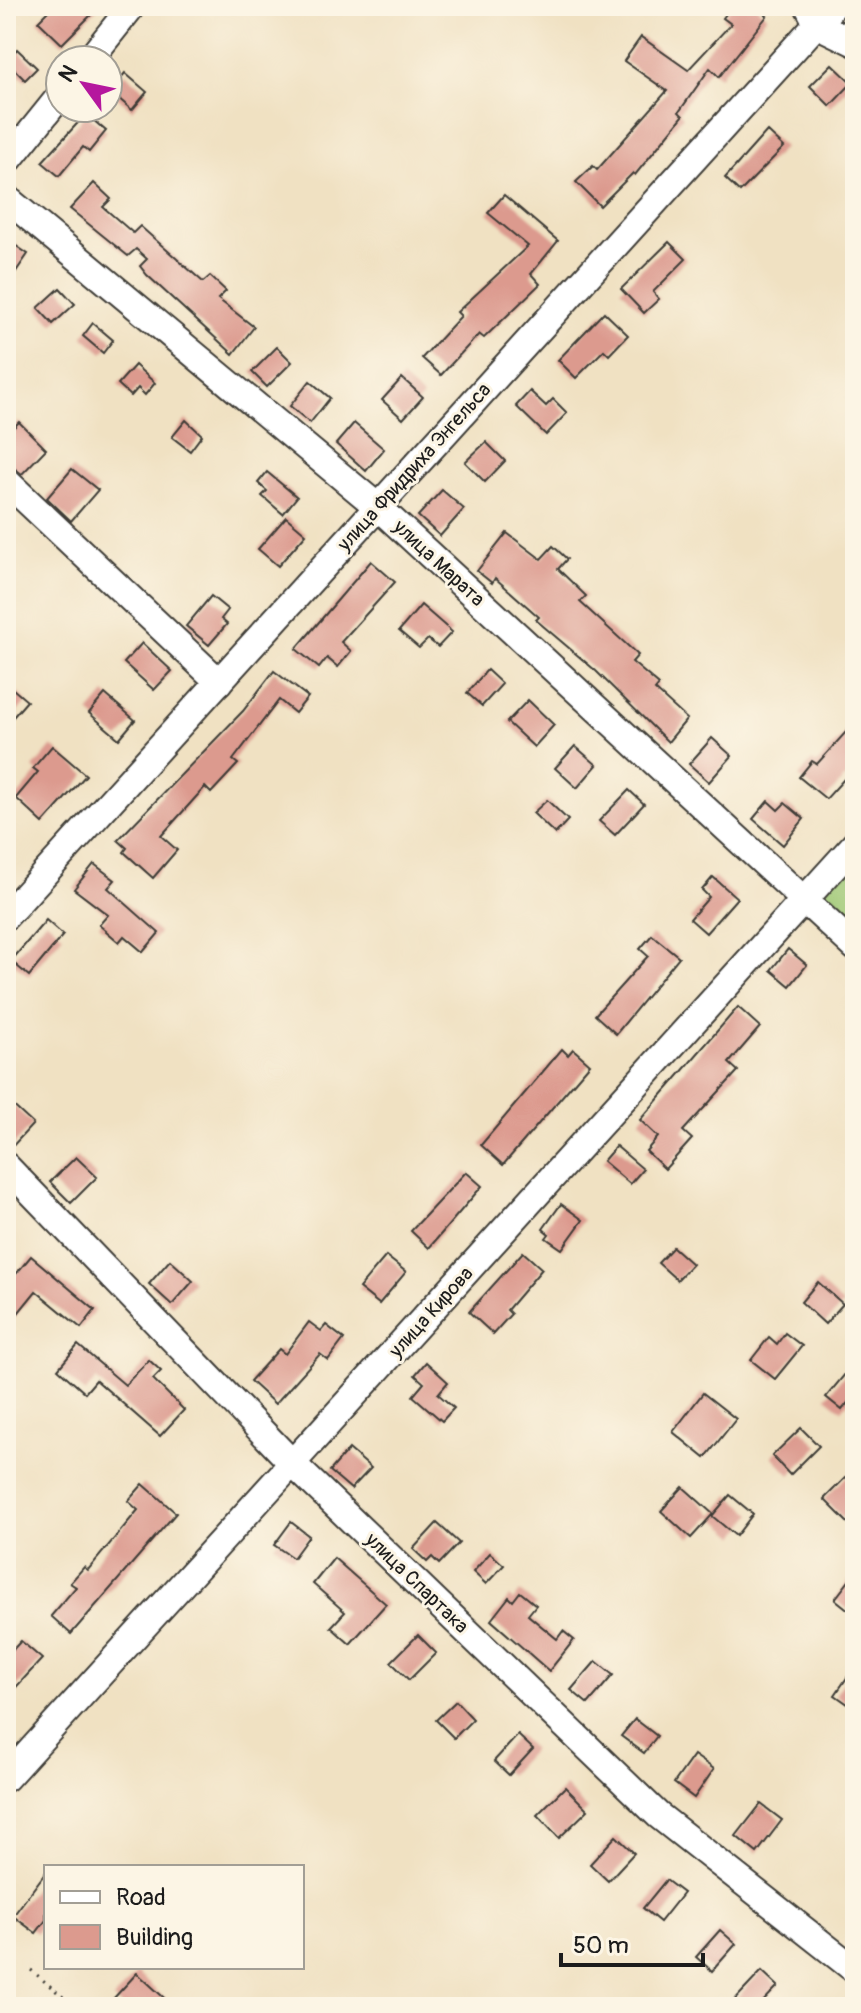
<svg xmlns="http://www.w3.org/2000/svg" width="861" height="2013" font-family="Pangolin,sans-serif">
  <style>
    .green { fill: #9ec875; stroke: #5d7248; stroke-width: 2 }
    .building { fill: #dc9a8e }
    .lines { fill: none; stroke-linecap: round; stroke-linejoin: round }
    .minor-casing { stroke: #3c3a35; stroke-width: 30 }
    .path { stroke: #3c3a35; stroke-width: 3; stroke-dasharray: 2 6; stroke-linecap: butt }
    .minor { stroke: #fff; stroke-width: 26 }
    .labels { text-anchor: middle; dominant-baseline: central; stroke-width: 6; stroke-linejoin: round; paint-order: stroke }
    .street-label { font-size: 20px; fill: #1c1c1c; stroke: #fcf5e5 }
  </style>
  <rect width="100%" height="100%" fill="#fcf5e5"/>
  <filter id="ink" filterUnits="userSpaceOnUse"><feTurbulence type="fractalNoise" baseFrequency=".0125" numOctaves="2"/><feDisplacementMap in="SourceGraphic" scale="16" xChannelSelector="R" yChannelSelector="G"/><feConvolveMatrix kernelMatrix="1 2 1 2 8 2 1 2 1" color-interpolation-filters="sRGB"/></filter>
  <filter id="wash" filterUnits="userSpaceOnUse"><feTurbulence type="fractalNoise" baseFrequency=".006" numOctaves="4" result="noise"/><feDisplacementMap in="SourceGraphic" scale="32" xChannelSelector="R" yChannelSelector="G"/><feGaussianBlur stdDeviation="1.8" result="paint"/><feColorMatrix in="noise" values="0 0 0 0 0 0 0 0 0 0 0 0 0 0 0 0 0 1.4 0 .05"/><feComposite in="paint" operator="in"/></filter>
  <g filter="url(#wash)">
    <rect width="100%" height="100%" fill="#f0e1c2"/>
    <path class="green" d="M855 853V938L809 899Z"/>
    <g id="blocks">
      <g class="building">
        <path d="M53 6H100L62 44 38 21Z"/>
        <path d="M732 6H755L767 16 719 77 710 68 679 112 683 116 635 175 633 173 600 206 576 182 593 166 597 170 667 91 624 61 641 37 688 70 731 24 723 18Z"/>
        <path d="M17 49 37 68 25 80 6 61Z"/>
        <path d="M832 64 852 83 830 106 810 86Z"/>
        <path d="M125 73 147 92 132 110 110 91Z"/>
        <path d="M86 114 106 131 89 152 83 147 59 176 42 162Z"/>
        <path d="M767 131 784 147 740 192 725 178Z"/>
        <path d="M94 183 111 199 103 207 133 233 140 226 203 282 210 276 226 291 218 299 254 327 233 354 147 275 140 266 147 259 136 249 128 256 70 209Z"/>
        <path d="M504 195 558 241 531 274 540 284 484 338 479 334 441 375 422 358 461 316 457 312 528 246 488 213Z"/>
        <path d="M6 239 28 254 6 286Z"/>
        <path d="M669 242 686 259 653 292 659 299 644 313 621 289Z"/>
        <path d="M60 288 75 304 53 324 38 308Z"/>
        <path d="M604 312 628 335 609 355 604 350 576 378 558 360Z"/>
        <path d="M93 323 113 340 103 353 83 336Z"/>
        <path d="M277 347 292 362 267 387 252 372Z"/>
        <path d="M135 365 155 383 145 395 138 388 131 396 118 384Z"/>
        <path d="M402 378 423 397 403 419 382 400Z"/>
        <path d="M310 381 330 398 310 423 290 406Z"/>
        <path d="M530 391 546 406 553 399 567 413 546 435 516 406Z"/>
        <path d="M186 420 202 435 190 451 172 437Z"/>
        <path d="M19 422 46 449 22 474 6 462V435Z"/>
        <path d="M354 423 384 449 366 471 336 444Z"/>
        <path d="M486 442 505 461 485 482 465 462Z"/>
        <path d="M72 469 98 490 71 521 47 498Z"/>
        <path d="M267 472 297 497 283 514 262 496 267 491 258 483Z"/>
        <path d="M442 490 464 509 440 536 418 516Z"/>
        <path d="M286 517 306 534 278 566 258 549Z"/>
        <path d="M507 533 541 559 553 546 567 559 558 569 586 596 580 602 638 655 632 662 659 685 655 690 687 719 668 742 596 671 536 620 539 617 495 578 492 583 477 571Z"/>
        <path d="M371 561 395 582 341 642 351 651 338 667 327 658 319 668 296 649Z"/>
        <path d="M211 596 228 610 221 619 227 624 209 645 186 626Z"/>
        <path d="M421 605 452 632 438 647 428 639 419 648 399 631Z"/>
        <path d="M142 643 172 671 154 690 124 663Z"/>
        <path d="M487 670 502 684 482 706 467 693Z"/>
        <path d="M274 671 308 697 295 713 279 700 233 760 238 764 211 793 205 787 161 836 177 850 153 878 124 852 127 848 118 840 243 711Z"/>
        <path d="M6 683 27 701 6 725Z"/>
        <path d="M105 694 135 720 119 739 89 713Z"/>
        <path d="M528 700 554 725 534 747 507 722Z"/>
        <path d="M855 722V767L826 799 799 777 812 761 817 764Z"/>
        <path d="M712 738 732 756 709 782 689 764Z"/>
        <path d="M52 746 86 775 43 823 16 798 38 772 33 768Z"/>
        <path d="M575 746 597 765 577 788 555 768Z"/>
        <path d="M629 790 644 804 615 835 599 821Z"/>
        <path d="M547 800 568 820 555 834 533 813Z"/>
        <path d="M768 801 778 810 785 803 804 819 783 845 753 819Z"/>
        <path d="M94 864 115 880 108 888 159 933 143 952 124 936 119 942 99 925 108 915 74 889Z"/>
        <path d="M713 877 737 898 706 933 690 919 709 897 702 890Z"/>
        <path d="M46 920 63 935 29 976 11 961Z"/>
        <path d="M652 935 679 957 616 1034 595 1015 648 956 640 949Z"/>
        <path d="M788 949 807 965 790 986 771 970Z"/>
        <path d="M738 1007 760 1027 729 1063 738 1071 683 1131 692 1139 665 1169 646 1151 658 1137 640 1120Z"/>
        <path d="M562 1049 568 1055 573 1049 590 1064 503 1165 481 1145Z"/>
        <path d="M6 1099 33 1124 9 1150H6Z"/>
        <path d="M616 1146 643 1169 630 1184 603 1161Z"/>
        <path d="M76 1157 97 1177 71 1203 50 1182Z"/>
        <path d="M466 1172 482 1186 429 1248 411 1231Z"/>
        <path d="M561 1204 583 1220 562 1249 546 1238 549 1234 543 1229Z"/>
        <path d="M673 1247 692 1264 677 1280 658 1263Z"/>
        <path d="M523 1252 542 1269 507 1310 511 1314 493 1334 469 1312Z"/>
        <path d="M31 1256 95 1310 81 1328 36 1291 6 1328V1286Z"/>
        <path d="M386 1256 406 1272 379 1304 359 1288Z"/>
        <path d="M170 1260 193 1281 172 1305 149 1284Z"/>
        <path d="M818 1282 843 1304 825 1324 801 1302Z"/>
        <path d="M309 1322 321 1331 326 1325 344 1339 328 1360 320 1354 275 1404 250 1381 279 1349 285 1354Z"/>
        <path d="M785 1333 802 1346 775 1379 751 1360 769 1337 777 1344Z"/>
        <path d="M78 1345 125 1385 149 1360 161 1371 153 1379 184 1410 160 1436 96 1380 85 1393 58 1369Z"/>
        <path d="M426 1362 448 1382 438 1394 454 1408 442 1421 413 1396 424 1383 415 1375Z"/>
        <path d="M855 1362V1394L842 1410 826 1397Z"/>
        <path d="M703 1393 736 1419 705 1458 673 1432Z"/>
        <path d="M801 1428 819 1446 790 1475 772 1456Z"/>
        <path d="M349 1449 371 1468 351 1489 330 1471Z"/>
        <path d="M855 1468V1530L824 1499Z"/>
        <path d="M143 1484 176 1513 71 1634 51 1616 76 1587 70 1583 84 1567 88 1570 138 1510 128 1501Z"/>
        <path d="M683 1487 713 1514 691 1538 661 1511Z"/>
        <path d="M730 1495 753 1514 736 1536 712 1516Z"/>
        <path d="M291 1522 309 1536 293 1558 274 1545Z"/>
        <path d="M437 1523 459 1543 439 1564 432 1557 427 1562 413 1549Z"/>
        <path d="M490 1553 504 1565 486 1584 473 1572Z"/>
        <path d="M334 1558 386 1604 350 1644 331 1627 345 1612 313 1584Z"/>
        <path d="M855 1573V1615L835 1599Z"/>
        <path d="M520 1592 536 1605 528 1615 557 1639 563 1631 574 1640 549 1671 491 1620 509 1597 513 1601Z"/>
        <path d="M418 1635 436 1653 409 1680 391 1662Z"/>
        <path d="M21 1641 42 1659 6 1698V1657Z"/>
        <path d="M596 1661 613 1675 588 1704 571 1690Z"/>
        <path d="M855 1666V1709L835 1695Z"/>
        <path d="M456 1701 473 1719 454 1738 436 1720Z"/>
        <path d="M635 1719 657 1736 644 1753 621 1736Z"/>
        <path d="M518 1735 533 1749 509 1775 494 1761Z"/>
        <path d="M694 1755 714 1769 694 1798 674 1783Z"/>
        <path d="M565 1787 588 1810 559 1838 537 1815Z"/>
        <path d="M761 1804 782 1820 757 1853 736 1836Z"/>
        <path d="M616 1836 634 1853 608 1881 590 1864Z"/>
        <path d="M46 1872V1920L36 1933 13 1916Z"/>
        <path d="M666 1880 683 1893 660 1922 643 1908Z"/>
        <path d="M720 1930 736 1944 712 1971 696 1957Z"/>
        <path d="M762 1971 778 1986 758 2007H728Z"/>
        <path d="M137 1973 174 2007H122L113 1999Z"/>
      </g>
    </g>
  </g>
  <g filter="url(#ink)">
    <use href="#blocks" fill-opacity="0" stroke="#3c3a35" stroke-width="2"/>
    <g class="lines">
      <defs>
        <g id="minor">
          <path d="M808 6 818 25 855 43"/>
          <path d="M89 60 132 6"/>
          <path d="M6 163 60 96"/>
          <path d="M6 198 378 507 855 947"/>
          <path d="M6 481 219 682"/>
          <path d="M6 916 833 6"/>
          <path d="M6 1166 294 1465 658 1815 855 1970"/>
          <path d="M6 1778 855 844"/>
        </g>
      </defs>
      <use href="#minor" class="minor-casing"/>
      <path class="path" d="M31 1970 75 2007"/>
      <use href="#minor" class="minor"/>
    </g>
  </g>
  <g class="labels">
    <g class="street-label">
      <text transform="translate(414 467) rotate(-48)">улица Фридриха Энгельса</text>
      <text transform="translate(439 563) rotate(43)">улица Марата</text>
      <text transform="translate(431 1312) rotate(-48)">улица Кирова</text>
      <text transform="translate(417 1583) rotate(44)">улица Спартака</text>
    </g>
  </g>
  <rect width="861" height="2013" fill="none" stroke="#fcf5e5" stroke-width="32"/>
  <rect x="44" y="1865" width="260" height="104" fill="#fcf5e5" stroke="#a29e95" stroke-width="2"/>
  <rect x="60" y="1891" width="40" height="12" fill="#ffffff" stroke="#a29e95" stroke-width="2"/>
  <text x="116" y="1905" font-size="24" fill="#1c1c1c">Road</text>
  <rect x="60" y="1925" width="40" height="24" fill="#dc9a8e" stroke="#a29e95" stroke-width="2"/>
  <text x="116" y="1945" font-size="24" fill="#1c1c1c">Building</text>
  <g transform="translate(84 84) rotate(303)"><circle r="38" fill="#fcf5e5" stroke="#a29e95" stroke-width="2"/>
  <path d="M0-6L14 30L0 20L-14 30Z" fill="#b5179e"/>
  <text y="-12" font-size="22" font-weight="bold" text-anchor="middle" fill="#1c1c1c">N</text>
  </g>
  <path d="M561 1953v12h142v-12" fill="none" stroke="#1c1c1c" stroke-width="4"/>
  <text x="573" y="1953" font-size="24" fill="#1c1c1c" stroke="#fcf5e5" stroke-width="6" paint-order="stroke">50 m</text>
</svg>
